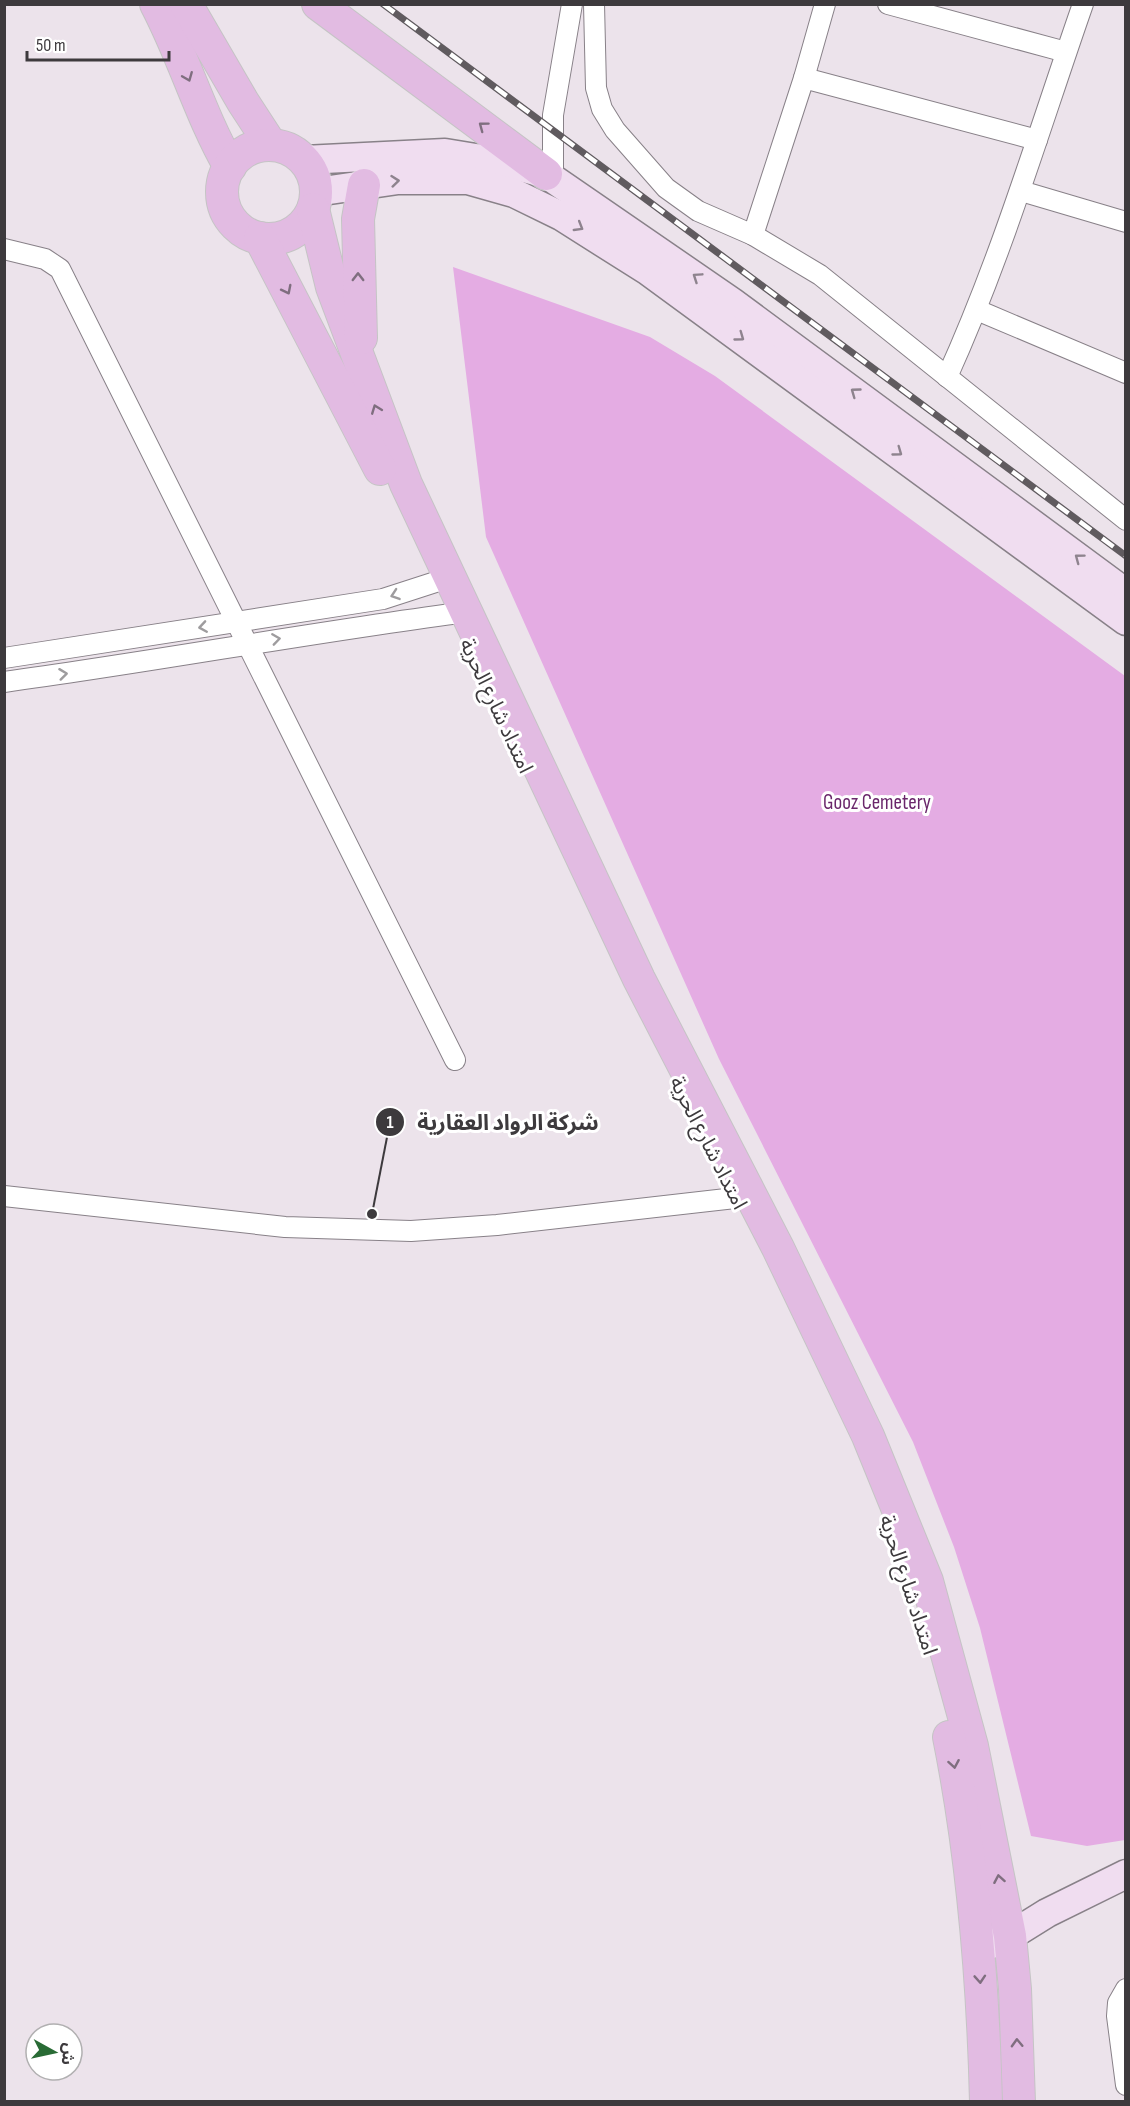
<svg xmlns="http://www.w3.org/2000/svg" width="1130" height="2106" font-family="'Sofia Sans Condensed','Noto Sans Arabic',sans-serif">
  <style>
    .green { fill: #e4ace3 }
    .lines { fill: none; stroke-linecap: round; stroke-linejoin: round }
    .street-casing { stroke: #888188; stroke-width: 22 }
    .secondary-casing { stroke: #888188; stroke-width: 31 }
    .primary-casing { stroke: #c5c4c5; stroke-width: 34 }
    .street { stroke: #fff; stroke-width: 20 }
    .secondary { stroke: #f0ddf0; stroke-width: 28 }
    .primary { stroke: #e2bbe2; stroke-width: 32 }
    .rail-casing { stroke: #605b5f; stroke-width: 7 }
    .rail { stroke: #fff; stroke-width: 4.5; stroke-dasharray: 14; stroke-linecap: butt }
    .oneway { stroke: #7f6e7f }
    .oneway2 { stroke: #8e838e }
    .oneway3 { stroke: #9e9c9e }
    .labels { text-anchor: middle; dominant-baseline: central; stroke-width: 6; stroke-linejoin: round; paint-order: stroke }
    .street-label { font-size: 21px; fill: #3d3a3d; stroke: #fff }
    .park-label { font-size: 21px; fill: #6a266b; stroke: #fff }
    .leader { fill: none; stroke: #3d3a3d; stroke-width: 2 }
    .callout-dot { fill: #3d3a3d; stroke: #fff; stroke-width: 2 }
    .mark-label { font-size: 18px; text-anchor: middle; font-weight: bold; fill: #fff }
    .callout-label { font-size: 22px; text-anchor: middle; font-weight: bold; fill: #3d3a3d; stroke: #fff; stroke-width: 6; stroke-linejoin: round; paint-order: stroke }
  </style>
  <rect width="100%" height="100%" fill="#ece3eb"/>
  <path class="green" d="M453 267 650 337 715 376 1125 676V1840L1087 1846 1031 1836 980 1628 954 1547 913 1442 719 1059 486 537Z"/>
  <g class="lines">
    <defs>
      <g id="street">
        <path d="M594 4 596 88 602 109 615 130 666 188 698 211 753 235 820 275 1126 520"/>
        <path d="M888 4 1066 52"/>
        <path d="M804 78 1037 140"/>
        <path d="M553 178V115L572 4"/>
        <path d="M1021 191 1126 222"/>
        <path d="M753 235 804 78 825 4"/>
        <path d="M4 249 45 259 60 269 455 1060"/>
        <path d="M977 310 1126 373"/>
        <path d="M947 377C1002 256 1039 130 1083 4"/>
        <path d="M4 658 383 599 451 577"/>
        <path d="M4 682C159 661 312 632 467 612"/>
        <path d="M4 1196 285 1227 411 1231 497 1225 735 1198"/>
        <path d="M1126 1989 1118 2003 1117 2016 1126 2085"/>
      </g>
      <g id="secondary">
        <path d="M304 160 445 153 506 163 546 174 732 302 1126 593"/>
        <path d="M316 192 398 180H468L514 193 561 216 648 271 1126 621"/>
        <path d="M989 1945 1010 1936 1047 1913 1126 1874"/>
      </g>
      <g id="primary">
        <path d="M156 4C184 57 200 115 230 167"/>
        <path d="M186 4 243 102 271 145"/>
        <path d="M318 4 546 174"/>
        <circle cx="269" cy="192" r="47"/>
        <path d="M313 209 332 287 406 484 639 979 778 1248 868 1436 927 1581 972 1746 1010 1936 1015 1989 1019 2102"/>
        <path d="M260 238 380 469"/>
        <path d="M361 338 358 219 364 185"/>
        <path d="M949 1737C973 1857 983 1980 986 2102"/>
      </g>
    </defs>
    <use href="#street" class="street-casing"/>
    <use href="#secondary" class="secondary-casing"/>
    <use href="#primary" class="primary-casing"/>
    <use href="#street" class="street"/>
    <use href="#secondary" class="secondary"/>
    <use href="#primary" class="primary"/>
    <defs>
      <path id="rail" d="M383 4 1126 556"/>
    </defs>
    <use href="#rail" class="rail-casing"/>
    <use href="#rail" class="rail"/>
  </g>
  <defs><path id="oneway-chevron" d="M-2-3.5L2.5 0L-2 3.5" fill="none" stroke-width="1.6" stroke-linecap="round" stroke-linejoin="round" transform="scale(1.5)"/></defs>
  <g class="oneway">
    <use href="#oneway-chevron" transform="translate(188 77) rotate(68)"/>
    <use href="#oneway-chevron" transform="translate(483 126) rotate(-143)"/>
    <use href="#oneway-chevron" transform="translate(358 277) rotate(-90)"/>
    <use href="#oneway-chevron" transform="translate(287 290) rotate(63)"/>
    <use href="#oneway-chevron" transform="translate(376 409) rotate(-111)"/>
    <use href="#oneway-chevron" transform="translate(954 1764) rotate(80)"/>
    <use href="#oneway-chevron" transform="translate(999 1879) rotate(-100)"/>
    <use href="#oneway-chevron" transform="translate(980 1979) rotate(86)"/>
    <use href="#oneway-chevron" transform="translate(1017 2043) rotate(-92)"/>
  </g>
  <g class="oneway2">
    <use href="#oneway-chevron" transform="translate(395 181) rotate(-6)"/>
    <use href="#oneway-chevron" transform="translate(579 227) rotate(31)"/>
    <use href="#oneway-chevron" transform="translate(697 277) rotate(-146)"/>
    <use href="#oneway-chevron" transform="translate(740 337) rotate(36)"/>
    <use href="#oneway-chevron" transform="translate(855 392) rotate(-144)"/>
    <use href="#oneway-chevron" transform="translate(898 452) rotate(36)"/>
    <use href="#oneway-chevron" transform="translate(1079 558) rotate(-143)"/>
  </g>
  <g class="oneway3">
    <use href="#oneway-chevron" transform="translate(395 595) rotate(161)"/>
    <use href="#oneway-chevron" transform="translate(203 627) rotate(171)"/>
    <use href="#oneway-chevron" transform="translate(276 639) rotate(-8)"/>
    <use href="#oneway-chevron" transform="translate(63 674) rotate(-7)"/>
  </g>
  <g class="labels">
    <g class="street-label">
      <text transform="translate(496 706) rotate(65)">امتداد شارع الحرية</text>
      <text transform="translate(708 1143) rotate(63)">امتداد شارع الحرية</text>
      <text transform="translate(908 1585) rotate(72)">امتداد شارع الحرية</text>
    </g>
    <g class="park-label">
      <text x="877" y="802">Gooz Cemetery</text>
    </g>
  </g>
  <path class="leader" d="M372 1214L390 1122"/>
  <g class="callout-dot">
    <circle cx="372" cy="1214" r="6"/>
    <circle cx="390" cy="1122" r="15"/>
  </g>
  <g class="mark-label">
    <text x="390" y="1128">1</text>
  </g>
  <g class="callout-label">
    <text x="508" y="1130">شركة الرواد العقارية</text>
  </g>
  <rect width="1130" height="2106" fill="none" stroke="#3d3a3d" stroke-width="12"/>
  <g transform="translate(54 2052) rotate(98)"><circle r="28" fill="#ffffff" stroke="#b1b0b1" stroke-width="1.5"/>
  <path d="M0-4.5L10 22L0 15L-10 22Z" fill="#296b35"/>
  <text y="-9" font-size="16" font-weight="bold" text-anchor="middle" fill="#3d3a3d">ش</text>
  </g>
  <path d="M27 51v9h142v-9" fill="none" stroke="#3d3a3d" stroke-width="3"/>
  <text x="36" y="51" font-size="18" fill="#3d3a3d" stroke="#ffffff" stroke-width="4.5" paint-order="stroke">50 m</text>
</svg>
